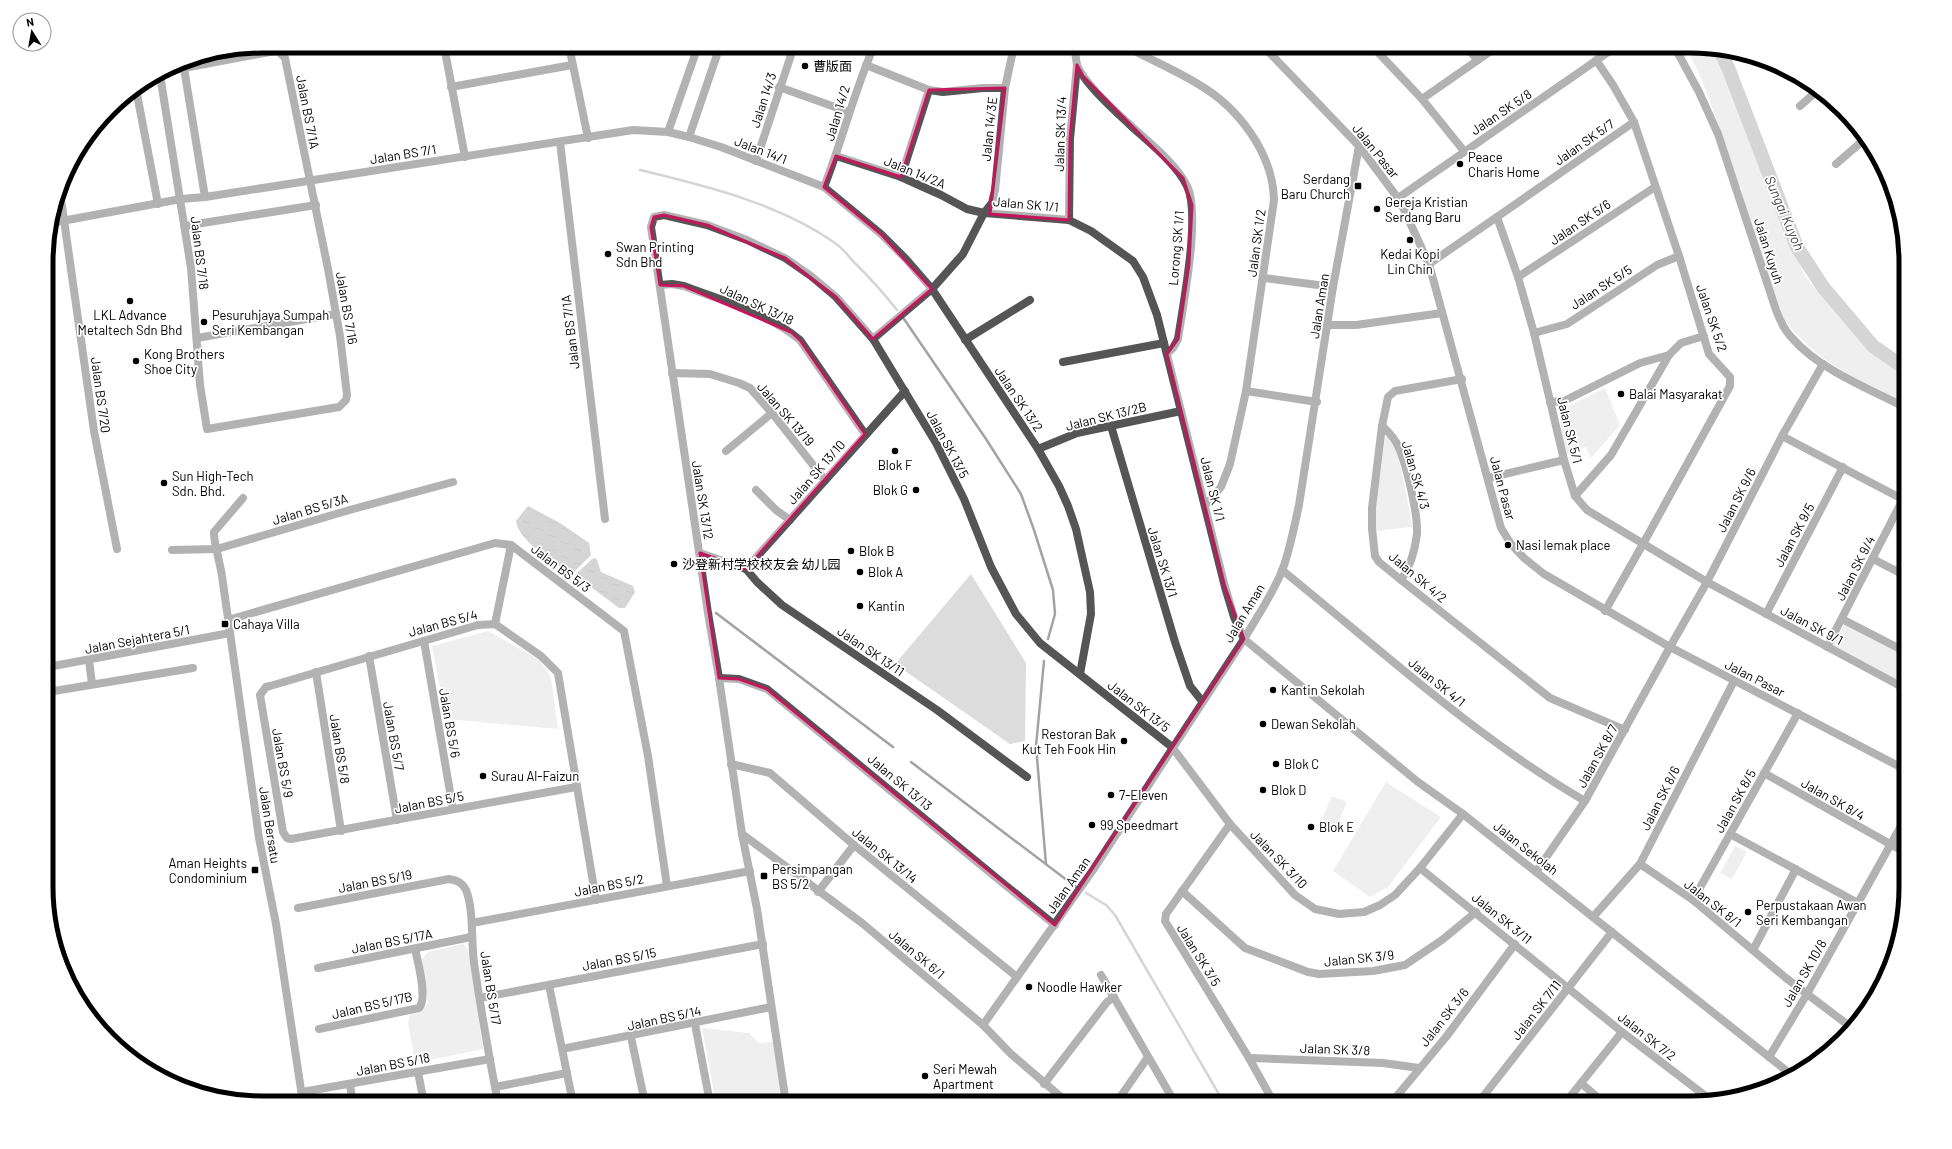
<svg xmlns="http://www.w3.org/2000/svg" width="1952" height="1149" font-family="Barlow,'Noto Sans SC',sans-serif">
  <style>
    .green { fill: #dcdcdc }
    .water { fill: url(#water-ripples) }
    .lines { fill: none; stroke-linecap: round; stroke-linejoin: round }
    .stream { stroke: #a3a3a3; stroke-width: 2.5 }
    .river { stroke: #a3a3a3; stroke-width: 14 }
    .minor { stroke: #555; stroke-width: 8 }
    .marked { fill: none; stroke: #c2185b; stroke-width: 3; stroke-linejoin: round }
    .poi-dot { fill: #000; stroke: #fff; stroke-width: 1.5 }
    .labels { text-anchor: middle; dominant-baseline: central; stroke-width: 3.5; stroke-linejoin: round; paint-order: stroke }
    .poi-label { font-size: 13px; fill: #000; stroke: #fff; text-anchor: start }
    .street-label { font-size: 13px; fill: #000; stroke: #fff }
    .water-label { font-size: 14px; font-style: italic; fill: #444; stroke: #fff }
    .rim { fill: none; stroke: #000; stroke-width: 5 }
  </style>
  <defs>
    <pattern id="water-ripples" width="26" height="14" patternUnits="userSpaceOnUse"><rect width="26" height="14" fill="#a3a3a3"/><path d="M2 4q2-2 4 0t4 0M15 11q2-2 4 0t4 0" fill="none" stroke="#8b8b8b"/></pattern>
  </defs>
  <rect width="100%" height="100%" fill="#fff"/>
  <g class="green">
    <path d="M1685 46 1713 49 1804 275 1848 327 1896 370 1906 374V406C1864 384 1819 363 1789 325 1787 322 1783 320 1781 316 1774 301 1772 283 1765 267 1755 243 1742 217 1742 189 1731 177 1730 159 1725 144 1714 111 1702 76 1685 46Z"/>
    <path d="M1605 388 1620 425 1591 458 1586 447 1565 455 1559 411Z"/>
    <path d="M1388 435C1400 447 1409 509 1412 527L1376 531V505L1385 438Z"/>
    <path d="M971 574 1026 663 1025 741 1010 744 895 664Z"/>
    <path d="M1844 624 1906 656V663L1897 680 1832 646Z"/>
    <path d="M488 631 540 660 551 678 558 729 446 719 432 646Z"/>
    <path d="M1386 782 1441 817 1388 887 1370 897 1333 871Z"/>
    <path d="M1332 796 1347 802 1334 833 1319 826Z"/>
    <path d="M1735 846 1747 852 1732 879 1720 873Z"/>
    <path d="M463 944 468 949 483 1049 415 1063 408 1022 410 1015 422 1011 428 1003 422 959 428 952Z"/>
    <path d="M702 1028 749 1033 759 1043 773 1042 784 1103H716Z"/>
  </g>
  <g class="water">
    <path d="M528 506 560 523 589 543 591 555 574 572H568C553 560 518 541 516 521Z"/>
    <path d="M595 558 597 560 601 572 633 586 635 592 625 608H619L575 575 592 559Z"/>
  </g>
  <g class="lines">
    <g class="stream">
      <path d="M640 170C706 186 778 203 835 243 841 247 847 254 852 260 868 276 883 292 897 310"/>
      <path d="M904 319 986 439 1021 494 1034 530 1053 590 1055 614 1048 639"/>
      <path d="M716 613 893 747"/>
      <path d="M1044 661 1036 746 1046 864"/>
      <path d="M911 762 1076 887"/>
      <path d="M1086 893 1106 905 1115 915 1224 1103"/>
    </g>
    <path class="river" d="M1720 50 1729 70 1797 247 1823 287 1873 346 1906 369"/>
    <g class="minor">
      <path d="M444 46 465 157"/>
      <path d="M569 46 588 138"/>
      <path d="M1058 46 1074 49"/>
      <path d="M1125 46C1149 59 1175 70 1198 84 1238 107 1273 153 1274 200L1246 391 1230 464 1221 487 1205 506"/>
      <path d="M1263 46 1359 146 1400 201 1429 264 1501 528 1511 544 1524 558 1544 574 1670 647 1906 770"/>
      <path d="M1372 46 1422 99 1464 151"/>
      <path d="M1465 46 1478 60"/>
      <path d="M1674 46 1699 92 1718 134 1776 310C1780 321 1785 331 1793 339 1820 370 1870 389 1906 408"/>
      <path d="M1596 60 1613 85 1634 122 1679 256 1709 354 1730 377V386L1643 544 1605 611"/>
      <path d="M183 62 205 197"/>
      <path d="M866 65 929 90 943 92 983 88H1005"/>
      <path d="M1077 65C1084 83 1114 110 1129 124 1147 141 1176 163 1187 186 1201 214 1183 305 1178 339L1173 348 1167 354"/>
      <path d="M160 75 191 268 200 385 207 429 339 407 346 400 347 395 340 336 328 269 285 58 279 52 275 51 184 68 160 75"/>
      <path d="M451 87 572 65"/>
      <path d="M779 87 849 112"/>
      <path d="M136 89 158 204"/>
      <path d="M1422 99 1498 46"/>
      <path d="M1800 106 1818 90"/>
      <path d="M668 132 698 46"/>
      <path d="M689 137 720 46"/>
      <path d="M560 142 605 519"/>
      <path d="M836 156 901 177 941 195 967 209 984 213 1069 220 1091 231 1133 261 1143 277 1157 315 1225 587 1234 617 1244 639 1418 782 1463 814 1793 1076"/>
      <path d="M756 161 794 46"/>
      <path d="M1836 164 1866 138"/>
      <path d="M901 177 929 90"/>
      <path d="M824 187C842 141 854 92 874 46"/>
      <path d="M60 192 94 431 117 549"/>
      <path d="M1398 198 1617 46"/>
      <path d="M1497 217 1518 277 1534 333 1564 460 1575 496 1587 510 1707 582 1906 689"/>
      <path d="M1069 220 1070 139 1077 65 1074 46"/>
      <path d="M51 223 181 199 205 197 633 130 668 132 689 137 721 147 824 187 881 234 906 259 932 289 1038 449 1059 486 1068 506 1076 529 1090 592 1091 614 1080 674"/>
      <path d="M184 226 316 205"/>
      <path d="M1429 264 1634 122"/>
      <path d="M1906 273 1903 280 1906 289"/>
      <path d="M1518 277 1655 187"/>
      <path d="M1264 278 1333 287"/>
      <path d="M660 285 672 284 684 286C723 301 768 313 800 340L865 434"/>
      <path d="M1328 325H1356L1442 313"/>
      <path d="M1534 333 1567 324 1657 265 1679 256"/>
      <path d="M197 338 336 314"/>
      <path d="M873 339 932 289 963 254 984 213 992 203 995 190 1005 88 1014 46"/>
      <path d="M965 340 1030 300"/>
      <path d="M1063 362 1164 343"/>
      <path d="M672 373 710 374 739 383 750 388 772 413 825 480"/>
      <path d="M1462 379 1395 391 1388 397 1382 426 1372 508V529L1375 556 1379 562 1401 580 1550 698 1625 730"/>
      <path d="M1246 391 1317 402"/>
      <path d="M1550 402 1564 401 1640 363 1669 355"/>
      <path d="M1111 426 1175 642 1190 686 1202 701"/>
      <path d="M1382 426C1388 431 1392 436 1396 442 1406 460 1418 514 1417 534 1415 551 1410 567 1401 580"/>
      <path d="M1782 436 1906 501"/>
      <path d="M1038 449 1077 433 1181 411"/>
      <path d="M726 451 772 413"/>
      <path d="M1488 478 1564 460"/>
      <path d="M756 490 776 510 790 520"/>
      <path d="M1575 496 1611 455 1669 355 1681 343 1704 336"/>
      <path d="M243 498 214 532C213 539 221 567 222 576L259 838 276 924 303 1103"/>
      <path d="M172 550 217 549 353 509 453 482"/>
      <path d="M700 553 746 569 757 582 782 605 937 710 1027 777"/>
      <path d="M1873 559 1906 576"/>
      <path d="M746 569 905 391"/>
      <path d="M1282 570C1381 650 1475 737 1585 801"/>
      <path d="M1766 614 1843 467"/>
      <path d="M1842 619 1906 652"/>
      <path d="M228 620 495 543 511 545 624 631 648 756 667 886"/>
      <path d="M495 624 511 545"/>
      <path d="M424 641 453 809"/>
      <path d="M1827 647 1903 499"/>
      <path d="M369 656 397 820"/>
      <path d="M89 660 92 684"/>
      <path d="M48 667 230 633"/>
      <path d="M316 672 341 831"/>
      <path d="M719 678 739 679 767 689 999 880 1055 925"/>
      <path d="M1898 685 1906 672"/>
      <path d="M48 692 193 668"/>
      <path d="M731 764 770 773 854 845 1017 977"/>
      <path d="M1764 773 1906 853"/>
      <path d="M576 787 291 839 287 838 283 832 260 695 266 687 270 686 478 625 495 624 541 656 558 673 596 900"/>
      <path d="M1230 824 1166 914 1165 921 1249 1058 1274 1103"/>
      <path d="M742 834 862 923 983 1025 1011 1054 1068 1103"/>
      <path d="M1730 834 1858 903"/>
      <path d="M1640 864 1693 900 1786 978 1852 1028"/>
      <path d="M1420 868 1622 1032 1712 1101"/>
      <path d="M1536 872 1585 801 1670 647 1707 582 1782 436 1823 364"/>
      <path d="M1182 891 1245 948 1308 972 1319 974 1373 971 1405 965 1442 940 1476 912"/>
      <path d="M818 892 854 845"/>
      <path d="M1693 900 1798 713"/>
      <path d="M298 908 449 879C457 880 463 883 466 890 474 910 471 942 474 963 481 1010 489 1057 498 1103"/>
      <path d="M1593 917 1640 864 1734 681"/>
      <path d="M472 923 750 871"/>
      <path d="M1753 950 1796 869"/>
      <path d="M318 968 471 937"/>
      <path d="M1101 975 1175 1103"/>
      <path d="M549 985 573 1103"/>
      <path d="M480 998 763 944"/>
      <path d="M695 1024 710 1103"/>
      <path d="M983 1025 1093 870 1244 639C1257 617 1272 595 1282 571 1290 550 1294 527 1299 505L1333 287 1359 146"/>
      <path d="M319 1029 419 1008C428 998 418 963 415 949"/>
      <path d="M631 1037 645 1103"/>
      <path d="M562 1049 771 1007"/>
      <path d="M1769 1057 1807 994 1906 817"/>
      <path d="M1249 1058 1383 1063 1419 1068"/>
      <path d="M418 1072 424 1103"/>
      <path d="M1581 1083 1604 1103"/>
      <path d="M1044 1084 1107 1002 1114 997"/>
      <path d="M350 1085 353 1103"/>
      <path d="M495 1087 567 1073"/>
      <path d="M302 1092 490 1059"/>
      <path d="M786 1103 757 909 742 834 719 678 708 613 651 227 654 217 664 215 707 225 747 240 785 258 811 276 836 297 873 339 936 443 964 499 991 567 1016 614 1040 643 1172 747 1230 824 1295 895 1315 909 1339 914 1364 912 1380 905 1395 895 1420 868 1463 814"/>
      <path d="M1116 1103 1148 1057"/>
      <path d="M1391 1103 1446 1037 1515 944"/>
      <path d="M1478 1103 1612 932"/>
      <path d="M1565 1103 1622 1032"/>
    </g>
  </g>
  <path d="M0 0H1952V1149H0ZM1077 65 1083 76 1183 178 1192 205 1189 264 1178 339 1167 354 1225 587 1244 639 1055 925 767 689 739 679 719 678 700 553 746 569 865 434 800 340 791 332 684 286 660 285 651 227 654 217 664 215 707 225 785 258 836 297 873 339 932 289 881 234 824 187 836 156 901 177 929 90 1005 88 990 214 1069 220 1070 139Z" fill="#fff" fill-opacity=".55" fill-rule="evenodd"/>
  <path class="marked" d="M1077 65 1083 76 1183 178 1192 205 1189 264 1178 339 1167 354 1225 587 1244 639 1055 925 767 689 739 679 719 678 700 553 746 569 865 434 800 340 791 332 684 286 660 285 651 227 654 217 664 215 707 225 785 258 836 297 873 339 932 289 881 234 824 187 836 156 901 177 929 90 1005 88 990 214 1069 220 1070 139Z"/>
  <g class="poi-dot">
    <circle cx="805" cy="66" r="4"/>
    <circle cx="1460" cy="164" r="4"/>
    <rect x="1354" y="182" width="8" height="8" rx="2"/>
    <circle cx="1377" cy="209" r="4"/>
    <circle cx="1410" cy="240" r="4"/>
    <circle cx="608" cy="254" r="4"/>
    <circle cx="130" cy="301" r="4"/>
    <circle cx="204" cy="322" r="4"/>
    <circle cx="136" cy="361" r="4"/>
    <circle cx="1621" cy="394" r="4"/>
    <circle cx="895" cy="451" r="4"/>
    <circle cx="164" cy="483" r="4"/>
    <circle cx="916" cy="490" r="4"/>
    <circle cx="1508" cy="545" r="4"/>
    <circle cx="851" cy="551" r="4"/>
    <circle cx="674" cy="564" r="4"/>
    <circle cx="860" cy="572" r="4"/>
    <circle cx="860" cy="606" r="4"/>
    <rect x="221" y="620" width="8" height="8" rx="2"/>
    <circle cx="1273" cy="690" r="4"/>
    <circle cx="1263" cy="724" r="4"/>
    <circle cx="1124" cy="741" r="4"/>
    <circle cx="1276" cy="764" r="4"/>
    <circle cx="483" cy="776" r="4"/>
    <circle cx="1263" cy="790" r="4"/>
    <circle cx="1111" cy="795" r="4"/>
    <circle cx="1092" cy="825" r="4"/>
    <circle cx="1311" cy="827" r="4"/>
    <rect x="251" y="866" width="8" height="8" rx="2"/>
    <rect x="760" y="872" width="8" height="8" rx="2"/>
    <circle cx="1748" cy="912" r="4"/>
    <circle cx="1029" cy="987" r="4"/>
    <circle cx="925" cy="1076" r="4"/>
  </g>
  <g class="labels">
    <g class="poi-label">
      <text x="813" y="66">曹版面</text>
      <text x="1468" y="157">Peace<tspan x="1468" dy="15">Charis Home</tspan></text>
      <text x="1350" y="179" text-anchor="end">Serdang<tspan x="1350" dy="15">Baru Church</tspan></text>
      <text x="1385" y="202">Gereja Kristian<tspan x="1385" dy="15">Serdang Baru</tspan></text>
      <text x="616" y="247">Swan Printing<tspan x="616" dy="15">Sdn Bhd</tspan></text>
      <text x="1410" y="254" text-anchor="middle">Kedai Kopi<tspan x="1410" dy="15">Lin Chin</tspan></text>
      <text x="130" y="315" text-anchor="middle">LKL Advance<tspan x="130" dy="15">Metaltech Sdn Bhd</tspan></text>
      <text x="212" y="315">Pesuruhjaya Sumpah<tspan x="212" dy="15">Seri Kembangan</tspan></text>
      <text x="144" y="354">Kong Brothers<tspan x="144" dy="15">Shoe City</tspan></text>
      <text x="1629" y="394">Balai Masyarakat</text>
      <text x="895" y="465" text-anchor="middle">Blok F</text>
      <text x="172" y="476">Sun High-Tech<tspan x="172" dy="15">Sdn. Bhd.</tspan></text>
      <text x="908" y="490" text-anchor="end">Blok G</text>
      <text x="1516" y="545">Nasi lemak place</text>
      <text x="859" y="551">Blok B</text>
      <text x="682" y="564">沙登新村学校校友会 幼儿园</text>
      <text x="868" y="572">Blok A</text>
      <text x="868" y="606">Kantin</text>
      <text x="233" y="624">Cahaya Villa</text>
      <text x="1281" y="690">Kantin Sekolah</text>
      <text x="1271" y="724">Dewan Sekolah</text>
      <text x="1116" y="734" text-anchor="end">Restoran Bak<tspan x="1116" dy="15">Kut Teh Fook Hin</tspan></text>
      <text x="1284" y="764">Blok C</text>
      <text x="491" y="776">Surau Al-Faizun</text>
      <text x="1271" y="790">Blok D</text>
      <text x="1119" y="795">7-Eleven</text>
      <text x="1100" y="825">99 Speedmart</text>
      <text x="1319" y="827">Blok E</text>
      <text x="247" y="863" text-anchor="end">Aman Heights<tspan x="247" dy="15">Condominium</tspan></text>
      <text x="772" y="869">Persimpangan<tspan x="772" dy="15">BS 5/2</tspan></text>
      <text x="1756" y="905">Perpustakaan Awan<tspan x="1756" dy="15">Seri Kembangan</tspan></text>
      <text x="1037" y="987">Noodle Hawker</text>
      <text x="933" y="1069">Seri Mewah<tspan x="933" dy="15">Apartment</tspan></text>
    </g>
    <g class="street-label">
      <text transform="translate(763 100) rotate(-72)">Jalan 14/3</text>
      <text transform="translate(308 112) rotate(79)">Jalan BS 7/1A</text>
      <text transform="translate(1501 112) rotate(-34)">Jalan SK 5/8</text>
      <text transform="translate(837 113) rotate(-73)">Jalan 14/2</text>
      <text transform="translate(989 129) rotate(-84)">Jalan 14/3E</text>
      <text transform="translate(1060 134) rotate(-88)">Jalan SK 13/4</text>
      <text transform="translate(1584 142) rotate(-35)">Jalan SK 5/7</text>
      <text transform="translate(761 150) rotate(21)">Jalan 14/1</text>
      <text transform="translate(1376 151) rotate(51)">Jalan Pasar</text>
      <text transform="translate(403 154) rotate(-9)">Jalan BS 7/1</text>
      <text transform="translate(915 172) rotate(22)">Jalan 14/2A</text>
      <text transform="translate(1026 204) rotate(5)">Jalan SK 1/1</text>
      <text transform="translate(1580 222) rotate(-34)">Jalan SK 5/6</text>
      <text transform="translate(1256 243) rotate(-82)">Jalan SK 1/2</text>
      <text transform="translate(1176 248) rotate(-85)">Lorong SK 1/1</text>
      <text transform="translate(1769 251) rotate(72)">Jalan Kuyuh</text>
      <text transform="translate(200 253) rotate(83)">Jalan BS 7/18</text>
      <text transform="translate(1601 287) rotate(-33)">Jalan SK 5/5</text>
      <text transform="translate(757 304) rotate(25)">Jalan SK 13/18</text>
      <text transform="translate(1319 306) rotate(-81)">Jalan Aman</text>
      <text transform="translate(347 308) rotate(80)">Jalan BS 7/16</text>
      <text transform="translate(1712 318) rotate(71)">Jalan SK 5/2</text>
      <text transform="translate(570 332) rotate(-97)">Jalan BS 7/1A</text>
      <text transform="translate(101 395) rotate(82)">Jalan BS 7/20</text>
      <text transform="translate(1019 399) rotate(56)">Jalan SK 13/2</text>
      <text transform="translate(786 414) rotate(49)">Jalan SK 13/19</text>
      <text transform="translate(1106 416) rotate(-14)">Jalan SK 13/2B</text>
      <text transform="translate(1570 430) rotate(76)">Jalan SK 5/1</text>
      <text transform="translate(948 444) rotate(62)">Jalan SK 13/5</text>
      <text transform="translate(816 472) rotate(-49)">Jalan SK 13/10</text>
      <text transform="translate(1416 475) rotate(74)">Jalan SK 4/3</text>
      <text transform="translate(1503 488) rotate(75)">Jalan Pasar</text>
      <text transform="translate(1213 489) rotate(76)">Jalan SK 1/1</text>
      <text transform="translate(703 500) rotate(81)">Jalan SK 13/12</text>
      <text transform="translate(1736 500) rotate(-63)">Jalan SK 9/6</text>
      <text transform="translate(310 509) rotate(-17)">Jalan BS 5/3A</text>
      <text transform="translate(1794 535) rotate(-62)">Jalan SK 9/5</text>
      <text transform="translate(1163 562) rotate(73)">Jalan SK 13/1</text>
      <text transform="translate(561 568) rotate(37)">Jalan BS 5/3</text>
      <text transform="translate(1855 568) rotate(-63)">Jalan SK 9/4</text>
      <text transform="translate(1418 577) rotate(40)">Jalan SK 4/2</text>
      <text transform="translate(1244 613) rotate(-59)">Jalan Aman</text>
      <text transform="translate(443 623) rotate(-15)">Jalan BS 5/4</text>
      <text transform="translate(1812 625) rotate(28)">Jalan SK 9/1</text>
      <text transform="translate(137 639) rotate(-11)">Jalan Sejahtera 5/1</text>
      <text transform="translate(871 651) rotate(34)">Jalan SK 13/11</text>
      <text transform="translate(1755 678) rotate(27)">Jalan Pasar</text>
      <text transform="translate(1437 682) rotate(39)">Jalan SK 4/1</text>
      <text transform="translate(1139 706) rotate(38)">Jalan SK 13/5</text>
      <text transform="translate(450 723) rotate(80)">Jalan BS 5/6</text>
      <text transform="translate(394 736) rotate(80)">Jalan BS 5/7</text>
      <text transform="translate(340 749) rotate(81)">Jalan BS 5/8</text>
      <text transform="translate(1597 756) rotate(-61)">Jalan SK 8/7</text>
      <text transform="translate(283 763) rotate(80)">Jalan BS 5/9</text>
      <text transform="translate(900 782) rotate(40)">Jalan SK 13/13</text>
      <text transform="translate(1660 798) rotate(-63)">Jalan SK 8/6</text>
      <text transform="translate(1833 799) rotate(30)">Jalan SK 8/4</text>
      <text transform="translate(1735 801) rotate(-61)">Jalan SK 8/5</text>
      <text transform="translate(429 802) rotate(-11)">Jalan BS 5/5</text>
      <text transform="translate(270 825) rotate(81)">Jalan Bersatu</text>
      <text transform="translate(1526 848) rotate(38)">Jalan Sekolah</text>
      <text transform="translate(885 855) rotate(39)">Jalan SK 13/14</text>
      <text transform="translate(1279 859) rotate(46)">Jalan SK 3/10</text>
      <text transform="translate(375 881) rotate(-11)">Jalan BS 5/19</text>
      <text transform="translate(609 885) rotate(-11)">Jalan BS 5/2</text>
      <text transform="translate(1068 885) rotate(-55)">Jalan Aman</text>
      <text transform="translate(1713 903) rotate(38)">Jalan SK 8/1</text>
      <text transform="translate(1502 918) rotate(39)">Jalan SK 3/11</text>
      <text transform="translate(392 941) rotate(-11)">Jalan BS 5/17A</text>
      <text transform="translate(917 954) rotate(40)">Jalan SK 6/1</text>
      <text transform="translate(1199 955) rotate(58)">Jalan SK 3/5</text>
      <text transform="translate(1359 958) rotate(-6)">Jalan SK 3/9</text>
      <text transform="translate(619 959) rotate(-11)">Jalan BS 5/15</text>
      <text transform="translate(1804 973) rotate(-60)">Jalan SK 10/8</text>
      <text transform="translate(491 988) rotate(81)">Jalan BS 5/17</text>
      <text transform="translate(372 1005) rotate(-13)">Jalan BS 5/17B</text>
      <text transform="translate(1536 1010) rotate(-52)">Jalan SK 7/11</text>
      <text transform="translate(1444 1017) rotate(-52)">Jalan SK 3/6</text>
      <text transform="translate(664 1018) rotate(-12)">Jalan BS 5/14</text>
      <text transform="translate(1647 1036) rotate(38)">Jalan SK 7/2</text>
      <text transform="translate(1335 1049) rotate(2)">Jalan SK 3/8</text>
      <text transform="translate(393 1064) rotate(-11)">Jalan BS 5/18</text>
    </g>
    <g class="water-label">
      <text transform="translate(1785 213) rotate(67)">Sungai Kuyoh</text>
    </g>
  </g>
  <path d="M0 0H1952V1149H0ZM262 53H1690A209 209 0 0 1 1899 262V887A209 209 0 0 1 1690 1096H262A209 209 0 0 1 53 887V262A209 209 0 0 1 262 53Z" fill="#fff" fill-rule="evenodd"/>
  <path class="rim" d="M262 53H1690A209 209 0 0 1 1899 262V887A209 209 0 0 1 1690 1096H262A209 209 0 0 1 53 887V262A209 209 0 0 1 262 53Z"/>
  <g transform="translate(32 32) rotate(349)"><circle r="19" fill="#ffffff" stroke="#999999"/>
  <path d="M0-3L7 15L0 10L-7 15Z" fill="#000000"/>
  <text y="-6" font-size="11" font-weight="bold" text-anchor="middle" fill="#000000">N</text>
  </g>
</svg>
